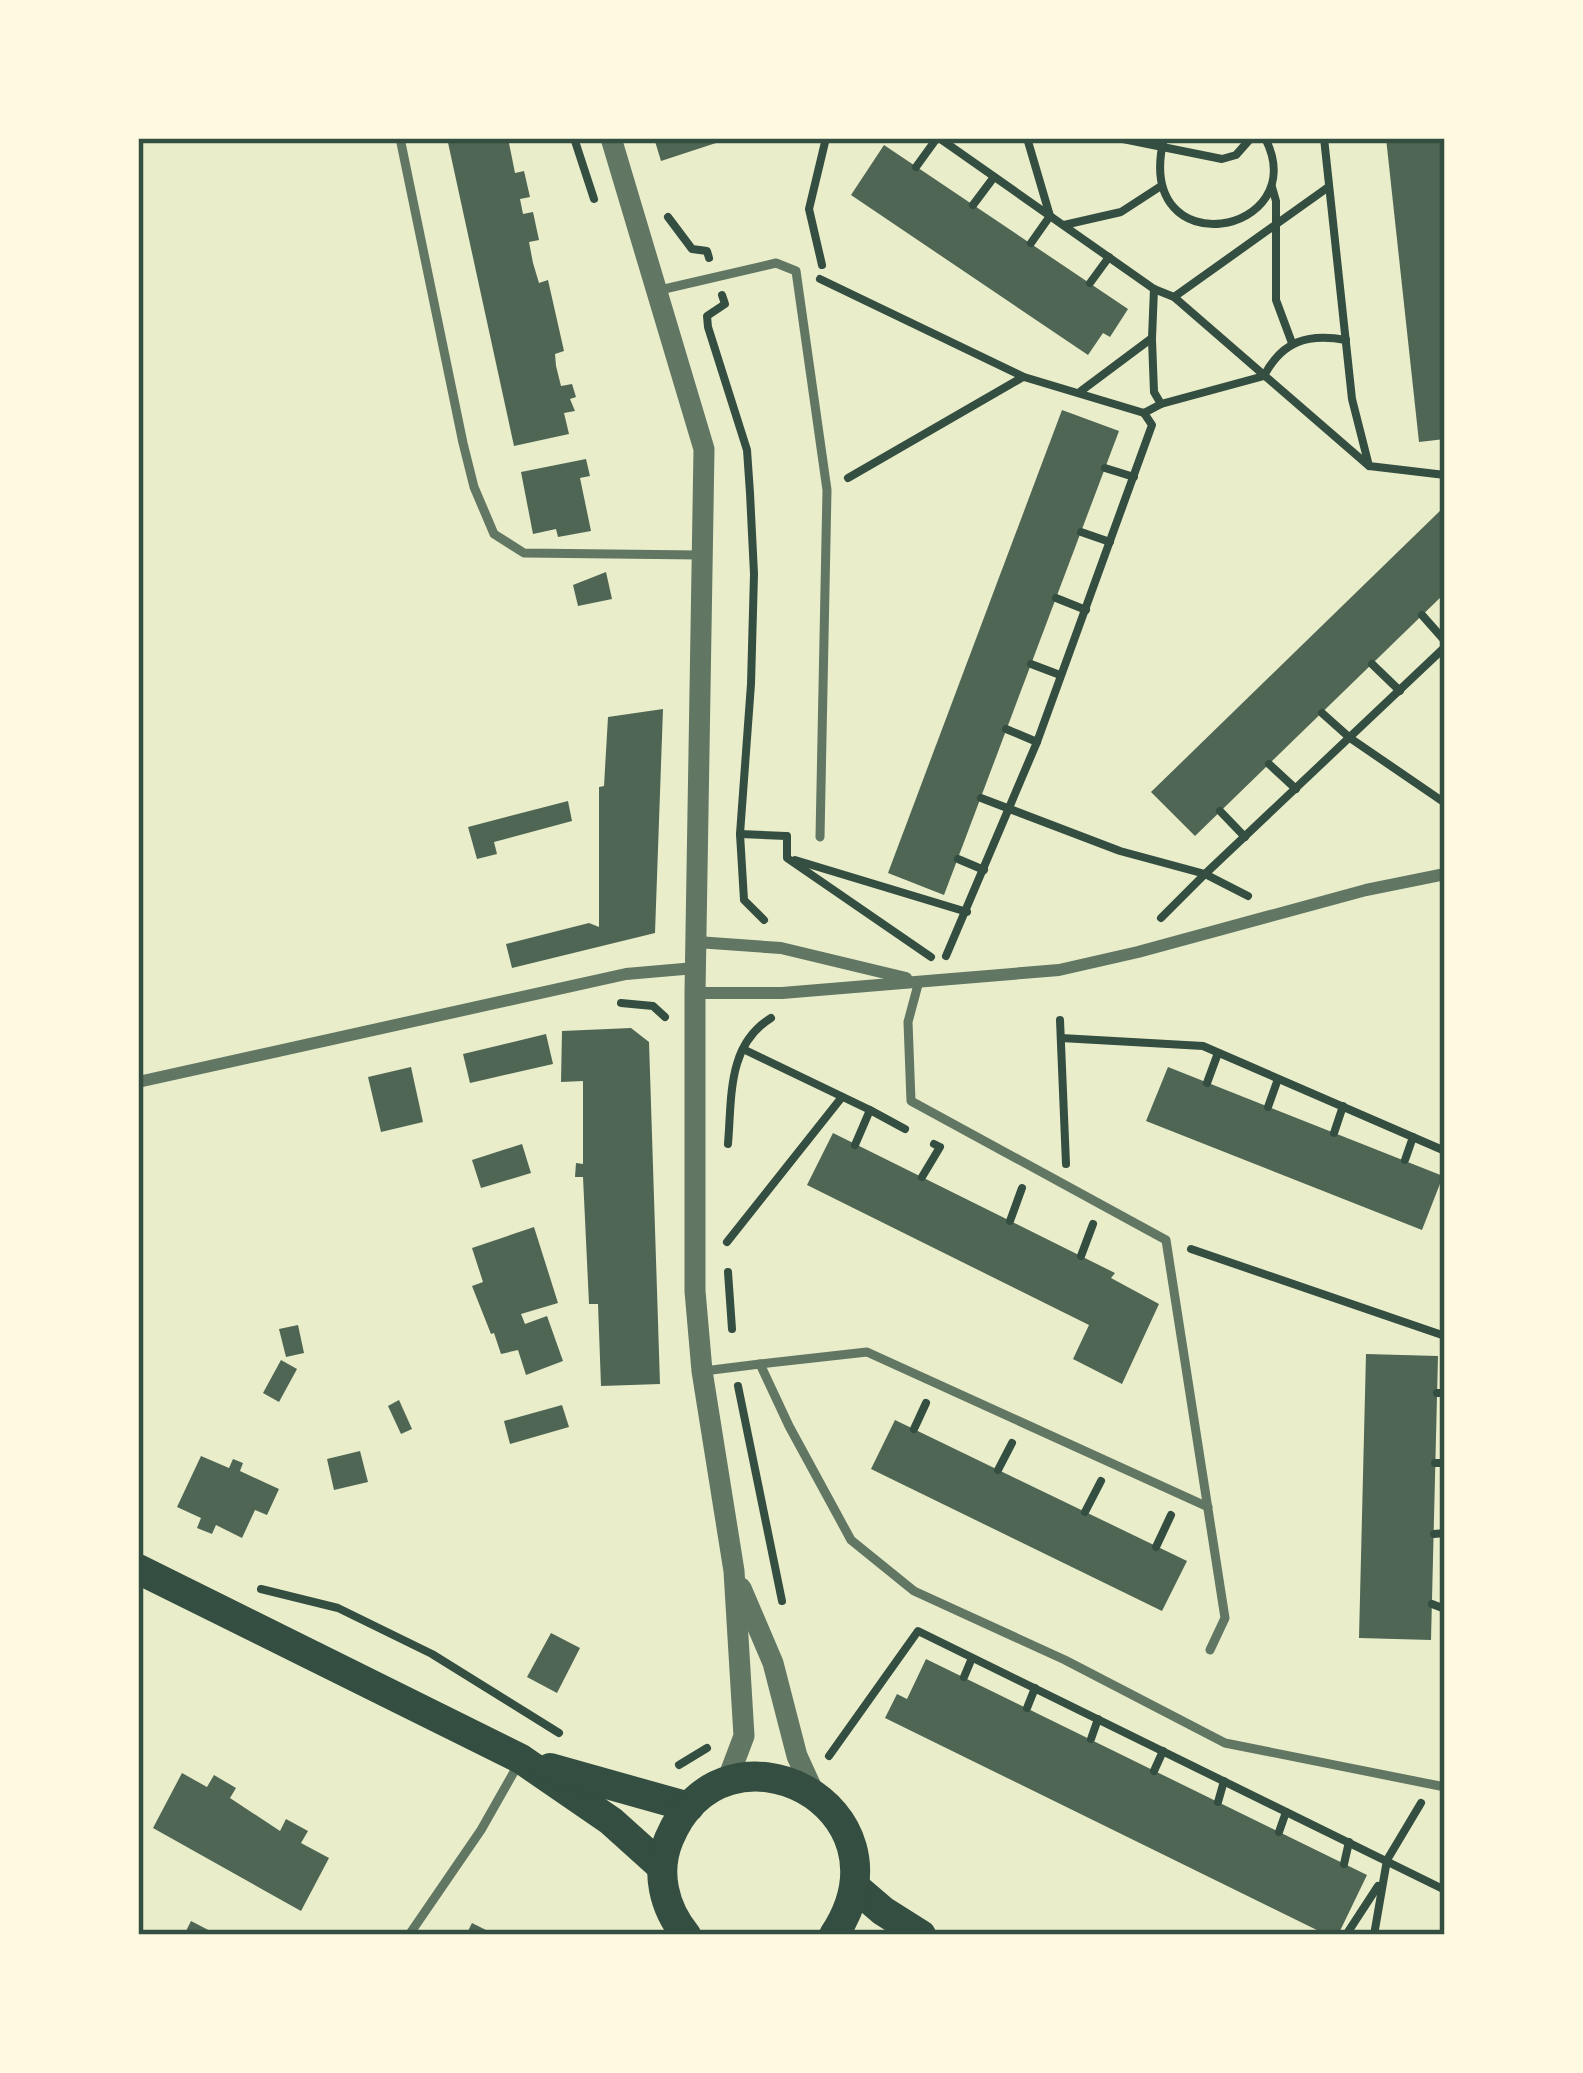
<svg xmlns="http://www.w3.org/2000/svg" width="1583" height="2073" font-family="Manrope,sans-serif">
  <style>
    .building { fill: #4f6655 }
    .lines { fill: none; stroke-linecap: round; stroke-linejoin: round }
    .path { stroke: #344e41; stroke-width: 8 }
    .service { stroke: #617663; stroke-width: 9 }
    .minor { stroke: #617663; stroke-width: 12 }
    .tertiary { stroke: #617663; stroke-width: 21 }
    .primary { stroke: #344e41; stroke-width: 30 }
    .neatline { fill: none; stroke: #344e41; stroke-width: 4.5 }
  </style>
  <rect width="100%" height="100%" fill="#e9edc9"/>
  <g class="building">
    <path d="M447 138H508L515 173 524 171 530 197 520 199 523 214 533 212 539 240 529 242 533 263 539 283 548 280 564 351 555 354 556 366 561 386 572 384 576 397 570 399 575 411 564 413 569 434 514 446Z"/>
    <path d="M654 138H715L716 143 661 161Z"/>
    <path d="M1386 138H1445V439L1419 442Z"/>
    <path d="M884 145 1128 309 1110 337 1103 333 1088 355 851 195Z"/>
    <path d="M1062 410 1119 431 944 895 888 873Z"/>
    <path d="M586 459 590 476 580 478 591 531 558 537 556 529 533 534 521 472Z"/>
    <path d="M1445 506V593L1195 836 1151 792Z"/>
    <path d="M606 572 612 599 578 606 573 585Z"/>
    <path d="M663 709 655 933 512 968 506 944 589 923 599 927V787L604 786 608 717Z"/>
    <path d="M568 801 572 821 494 842 497 854 477 859 468 827Z"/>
    <path d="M631 1028 649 1042 660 1384 601 1386 598 1304H589L583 1177H575L576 1163 583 1164V1081L561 1082 562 1031Z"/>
    <path d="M546 1034 553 1064 470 1083 463 1054Z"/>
    <path d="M411 1067 423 1122 381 1132 368 1077Z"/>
    <path d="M1168 1067 1443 1176 1422 1230 1146 1121Z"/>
    <path d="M833 1133 1115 1273 1111 1278 1159 1304 1122 1384 1073 1359 1089 1325 807 1185Z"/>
    <path d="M522 1144 531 1173 481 1188 472 1160Z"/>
    <path d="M534 1227 558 1303 521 1314 525 1324 547 1316 563 1361 526 1375 518 1350 501 1354 494 1333 491 1334 472 1286 483 1282 472 1248Z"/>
    <path d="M298 1325 304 1353 286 1357 279 1329Z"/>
    <path d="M1366 1354 1438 1356 1431 1640 1359 1638Z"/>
    <path d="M281 1360 297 1369 279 1402 263 1393Z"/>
    <path d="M399 1400 412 1429 401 1434 388 1406Z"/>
    <path d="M562 1405 569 1427 510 1444 504 1421Z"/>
    <path d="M895 1420 1187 1561 1162 1611 871 1469Z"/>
    <path d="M360 1451 368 1482 334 1490 327 1459Z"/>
    <path d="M201 1456 229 1468 233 1459 243 1463 240 1471 279 1489 267 1515 255 1510 242 1538 216 1525 212 1534 197 1528 201 1518 177 1507Z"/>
    <path d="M551 1633 580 1648 557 1693 527 1677Z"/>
    <path d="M926 1659 1367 1875 1338 1935H1327L885 1718 897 1694 907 1699Z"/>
    <path d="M182 1773 207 1787 214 1775 236 1788 230 1798 280 1831 286 1819 308 1831 301 1843 329 1858 301 1911 153 1828Z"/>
    <path d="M191 1921 218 1935H184Z"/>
    <path d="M472 1923 496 1935H466Z"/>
  </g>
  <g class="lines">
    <g class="path">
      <path d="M574 138 594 199"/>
      <path d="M939 138 1154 289 1174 297 1369 466"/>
      <path d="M1027 138 1050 216 1031 243"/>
      <path d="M1118 138 1222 159 1236 155 1251 138"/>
      <path d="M1164 138C1132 269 1315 235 1265 138"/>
      <path d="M1324 138 1352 399 1369 466 1445 475"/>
      <path d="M916 167 937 138"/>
      <path d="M1272 187 1276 201V300L1292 343"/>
      <path d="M973 205 994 177"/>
      <path d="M668 217 692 249 707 251 709 258"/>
      <path d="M1064 225 1121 212 1161 186"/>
      <path d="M822 265 809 209 826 138"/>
      <path d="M820 279 1024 377 1144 413 1161 404 1264 376C1282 341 1308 333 1346 340"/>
      <path d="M1090 283 1109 257"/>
      <path d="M722 295 725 304 707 316 708 327 747 450 750 493 754 574 751 684 740 834 744 900 764 920"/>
      <path d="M1174 297 1327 188"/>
      <path d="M1152 340 1154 392 1161 404"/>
      <path d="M1081 391 1152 338 1154 289"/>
      <path d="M1105 468 1134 477"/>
      <path d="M848 478 1023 377"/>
      <path d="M1081 532 1110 542"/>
      <path d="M1056 598 1086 610"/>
      <path d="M1422 615 1445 641"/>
      <path d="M1031 664 1060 675"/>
      <path d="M1372 664 1400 691"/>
      <path d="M1322 713 1350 738 1445 803"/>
      <path d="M1006 729 1037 742"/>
      <path d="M1269 764 1296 789"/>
      <path d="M981 798 1120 851 1205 874 1445 647"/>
      <path d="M1220 811 1245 837"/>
      <path d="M740 834 786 836"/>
      <path d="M787 836V858L931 957"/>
      <path d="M958 859 984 870"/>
      <path d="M795 860 967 912"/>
      <path d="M1161 918 1205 874 1248 896"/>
      <path d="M946 956 1037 742 1152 425 1144 413"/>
      <path d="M621 1003 653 1006 665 1017"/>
      <path d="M1060 1020 1066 1164"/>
      <path d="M1061 1038 1203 1046 1445 1151"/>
      <path d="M743 1049 870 1110"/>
      <path d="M1207 1083 1218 1053"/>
      <path d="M1268 1107 1278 1079"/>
      <path d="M1334 1133 1343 1106"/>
      <path d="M728 1144C732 1097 727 1045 771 1018"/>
      <path d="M855 1145 870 1110 905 1129"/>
      <path d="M1405 1160 1413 1137"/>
      <path d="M922 1177 940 1147 934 1144"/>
      <path d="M1010 1221 1022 1188"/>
      <path d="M727 1242 842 1097"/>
      <path d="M1191 1249 1445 1336"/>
      <path d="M1081 1256 1093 1224"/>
      <path d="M728 1272 732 1329"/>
      <path d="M738 1386 782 1601"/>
      <path d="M1437 1393H1445"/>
      <path d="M914 1429 926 1403"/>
      <path d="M1435 1463H1445"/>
      <path d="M998 1470 1012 1443"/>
      <path d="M1085 1512 1101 1481"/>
      <path d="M1434 1534 1445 1533"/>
      <path d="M1156 1547 1171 1515"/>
      <path d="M261 1589 338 1608 432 1654 559 1733"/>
      <path d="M1432 1604 1445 1609"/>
      <path d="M964 1677 972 1658"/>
      <path d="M1027 1708 1035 1688"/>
      <path d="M1091 1739 1098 1719"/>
      <path d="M829 1756 918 1631 1445 1890"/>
      <path d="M679 1765 707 1748"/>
      <path d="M1154 1771 1163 1751"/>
      <path d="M1218 1802 1224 1781"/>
      <path d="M1279 1832 1286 1812"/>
      <path d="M1344 1864 1349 1842"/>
      <path d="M1346 1935 1378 1886"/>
      <path d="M1374 1935 1387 1860 1421 1803"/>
    </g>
    <g class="service">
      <path d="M400 138 463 443 474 487 494 534 524 553 699 555"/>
      <path d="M660 290 776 263 796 271 827 490 820 837"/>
      <path d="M919 981 908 1022 911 1101 1166 1240 1225 1618 1210 1650"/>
      <path d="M760 1364 867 1352 1208 1507"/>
      <path d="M704 1371 760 1364 789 1426 851 1540 914 1591 1065 1660 1225 1743 1445 1787"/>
      <path d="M409 1935 481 1830 519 1763"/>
    </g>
    <g class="minor">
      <path d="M697 942 781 948 906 978"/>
      <path d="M695 993H782L1059 970 1138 952 1366 890 1445 874"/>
      <path d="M138 1082 626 974 695 968"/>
    </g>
    <g class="tertiary">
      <path d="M611 138 704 449 695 993V1291L702 1371 734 1571 744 1736 727 1781"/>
      <path d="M741 1588 773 1663 797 1756 814 1793"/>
    </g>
    <g class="primary">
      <path d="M138 1569 521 1759 611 1821 661 1866"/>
      <path d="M550 1768 689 1807"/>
      <path d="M855 1887 883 1911 921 1935"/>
      <path d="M686 1935C664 1908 655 1872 669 1839 724 1707 919 1806 834 1935"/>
    </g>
  </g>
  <rect width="1583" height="2073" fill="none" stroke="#fefae0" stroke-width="282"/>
  <rect x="141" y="141" width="1301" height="1791" class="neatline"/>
</svg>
